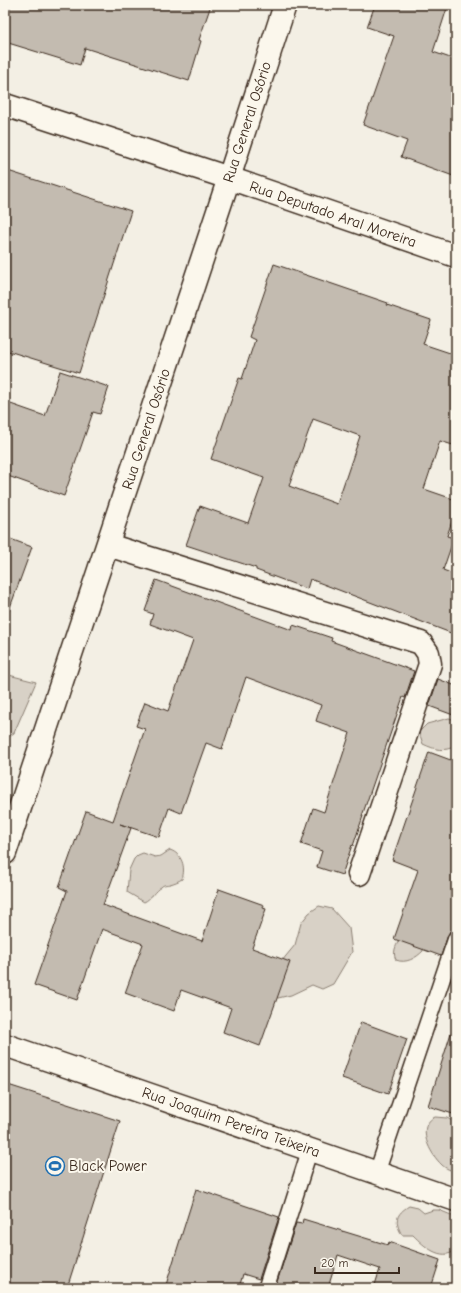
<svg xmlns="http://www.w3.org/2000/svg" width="461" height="1293" font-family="'Comic Neue',sans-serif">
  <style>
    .green { fill: #d8d1c6; stroke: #8a7e72 }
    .building { fill: #c3bbb0; stroke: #3b2a1e; fill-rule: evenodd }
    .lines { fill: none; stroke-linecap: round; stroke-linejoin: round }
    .service-casing { stroke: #3b2a1e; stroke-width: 18 }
    .minor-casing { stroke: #3b2a1e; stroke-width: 25 }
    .tertiary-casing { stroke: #3b2a1e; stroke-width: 25 }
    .service { stroke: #fbf7ec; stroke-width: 15 }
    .minor { stroke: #fbf7ec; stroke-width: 22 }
    .tertiary { stroke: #fbf7ec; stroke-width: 22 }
    .labels { text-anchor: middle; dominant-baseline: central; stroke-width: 4; stroke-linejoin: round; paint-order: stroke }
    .street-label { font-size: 15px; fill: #3b2a1e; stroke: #fbf7ec }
    .poi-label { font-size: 15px; fill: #3b2a1e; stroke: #fbf7ec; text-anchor: start }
  </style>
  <rect width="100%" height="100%" fill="#f3efe4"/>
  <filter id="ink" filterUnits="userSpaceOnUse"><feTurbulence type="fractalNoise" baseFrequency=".025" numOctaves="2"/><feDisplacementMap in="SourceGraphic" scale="8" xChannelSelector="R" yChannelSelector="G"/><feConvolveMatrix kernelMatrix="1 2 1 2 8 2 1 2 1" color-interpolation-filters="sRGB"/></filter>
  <g filter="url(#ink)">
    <g class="green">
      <path d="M5 674 36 682 14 733 5 739Z"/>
      <path d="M449 718 456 720V746C443 752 436 750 423 744L419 732 427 724Z"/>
      <path d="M170 850C182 854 186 867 182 879 179 881 174 883 170 884 166 885 164 884 161 887 154 891 151 899 144 902L127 892 129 870 134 859 138 855 143 853 155 857 161 856Z"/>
      <path d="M319 906 332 909 349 928 352 952 333 984 322 989 312 985 291 995 278 998 267 994 272 973 295 945 301 923 309 913Z"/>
      <path d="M404 932 423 945V951C416 958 406 964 396 960 391 950 399 941 404 932Z"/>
      <path d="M435 1117 447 1118 456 1123V1171C451 1171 445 1168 442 1165 430 1154 415 1126 435 1117Z"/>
      <path d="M409 1206 418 1208 424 1213 433 1210H439L451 1215 456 1222V1250C441 1262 424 1246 413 1235H402C394 1221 396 1214 409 1206Z"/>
    </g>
    <g class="building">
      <path d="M8 5H211L199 40 201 41 189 81 85 48 80 65 5 42V15Z"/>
      <path d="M375 5H448L433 52 456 60V177L401 157 407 141 363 125 394 36 367 27Z"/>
      <path d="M5 170 131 211 79 373 5 350Z"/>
      <path d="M274 264 388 303 387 305 431 320 423 344 456 355V446L440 441 424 489 456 500V509L447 536 454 538 443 570 456 575V635L310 579 307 589 256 570V568L186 545 200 506 248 523 264 478 211 459 239 378 242 379 255 340 249 337ZM313 419 360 436 337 504 289 486Z"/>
      <path d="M60 371 109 387 100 414 93 412 64 496 5 475V402L45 416Z"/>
      <path d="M5 537 32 547 8 613H5Z"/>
      <path d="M156 580 292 630 293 625 332 638 331 641 414 671 405 698 403 697 362 816H363L353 846 352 845 342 875 317 867 322 851 301 844 313 808 324 812 350 733 316 721 321 705 246 677 222 749 206 743 181 813 169 808 159 837 120 824 131 828 103 905 202 941 219 889 264 905 263 908 266 909 252 948 290 962 260 1046 223 1032 231 1008 181 990 174 1011 125 993 143 944 102 929 77 1000 34 985 67 891 59 887 86 811 113 821 145 729 136 726 145 702 168 711 193 640 150 624 153 614 145 611Z"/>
      <path d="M438 679 456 686V716L429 706Z"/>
      <path d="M429 752 456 762V929L450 931 448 935 441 956 394 939 418 870 392 860Z"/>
      <path d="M361 1022 407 1039 388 1094 342 1078Z"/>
      <path d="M451 1033 456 1034V1115L428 1106Z"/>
      <path d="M5 1084 120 1121 67 1288H5Z"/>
      <path d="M196 1189 279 1217 259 1279 243 1274 239 1288H165Z"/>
      <path d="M303 1219 388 1245 389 1242 440 1260 431 1288H374L380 1269 338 1255 328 1288H287L276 1285 296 1223 302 1224Z"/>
    </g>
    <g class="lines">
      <defs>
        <g id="service">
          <path d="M377 1172 456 938"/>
          <path d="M266 1288 310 1149"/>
        </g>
        <g id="minor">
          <path d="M5 105 229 178 456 256"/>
          <path d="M108 545 421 643 428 653 430 664 359 874"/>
          <path d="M5 1045 456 1200"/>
        </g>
        <path id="tertiary" d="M5 853 229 178 285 5"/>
      </defs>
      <use href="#service" class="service-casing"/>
      <use href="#minor" class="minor-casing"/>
      <use href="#tertiary" class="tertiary-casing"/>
      <use href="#service" class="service"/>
      <use href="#minor" class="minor"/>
      <use href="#tertiary" class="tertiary"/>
    </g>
  </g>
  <defs>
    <symbol id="stadium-ring" viewBox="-11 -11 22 22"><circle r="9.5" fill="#fbf7ec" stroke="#1f6fb2" stroke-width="1.5"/><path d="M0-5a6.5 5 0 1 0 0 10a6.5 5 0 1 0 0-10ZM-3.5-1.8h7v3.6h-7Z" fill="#1f6fb2"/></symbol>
  </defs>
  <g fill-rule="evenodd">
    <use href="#stadium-ring" x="44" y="1155" width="22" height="22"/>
  </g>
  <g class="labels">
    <g class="street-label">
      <text transform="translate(247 122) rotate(-72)">Rua General Osório</text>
      <text transform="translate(333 214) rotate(19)">Rua Deputado Aral Moreira</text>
      <text transform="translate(146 429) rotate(-72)">Rua General Osório</text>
      <text transform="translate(231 1122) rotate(19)">Rua Joaquim Pereira Teixeira</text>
    </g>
    <g class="poi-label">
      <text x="69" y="1166">Black Power</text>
    </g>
  </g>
  <rect width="461" height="1293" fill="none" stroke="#fbf7ec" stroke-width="20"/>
  <rect x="10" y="10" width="441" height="1273" fill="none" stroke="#3b2a1e" stroke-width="1.5" filter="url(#ink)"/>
  <path d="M315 1267v6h84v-6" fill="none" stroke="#3b2a1e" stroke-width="2"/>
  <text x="321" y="1267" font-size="12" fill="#3b2a1e" stroke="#fbf7ec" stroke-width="3" paint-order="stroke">20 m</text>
</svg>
